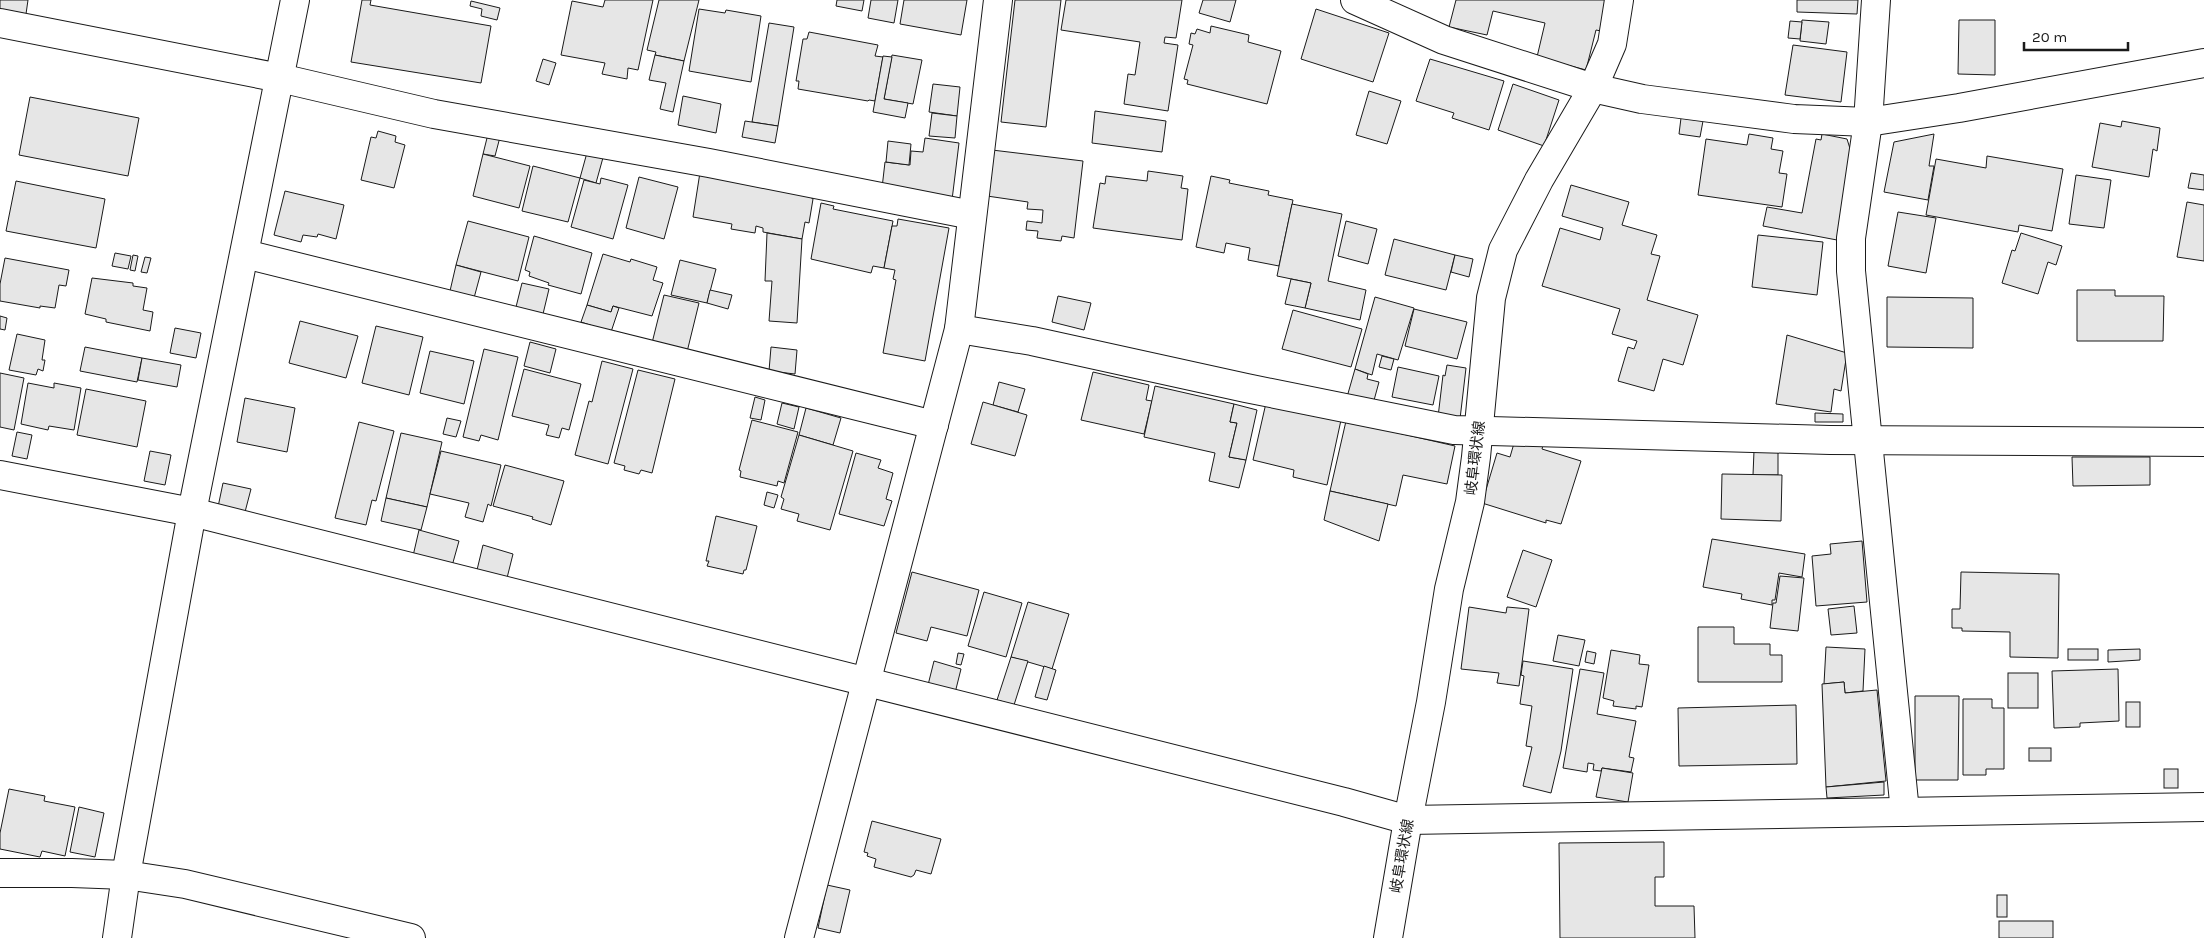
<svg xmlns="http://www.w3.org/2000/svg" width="2204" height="938" font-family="Karla,'Noto Sans JP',sans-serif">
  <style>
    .building { fill: #e6e6e6; stroke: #1a1a1a }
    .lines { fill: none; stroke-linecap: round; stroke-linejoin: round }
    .minor-casing { stroke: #1a1a1a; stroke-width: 30 }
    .primary-casing { stroke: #1a1a1a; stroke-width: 30 }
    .minor { stroke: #fff; stroke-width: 28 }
    .primary { stroke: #fff; stroke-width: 28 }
    .labels { text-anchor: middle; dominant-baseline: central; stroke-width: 4; stroke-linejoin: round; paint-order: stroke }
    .street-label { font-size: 15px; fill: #1a1a1a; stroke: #fff }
  </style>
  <rect width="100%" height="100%" fill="#fff"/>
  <g class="building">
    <path d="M0 0H28L26 14 0 9Z"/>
    <path d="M362 0H371L370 5 491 26 481 83 351 62Z"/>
    <path d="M605 0H653L638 70 628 68 627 79 602 74 605 63 561 55 572 1 603 7Z"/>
    <path d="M659 0H699L684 61 655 55 656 52 647 50Z"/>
    <path d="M837 0H864L862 11 836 6Z"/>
    <path d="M871 0H898L894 23 868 18Z"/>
    <path d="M904 0H967L961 35 900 24Z"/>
    <path d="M1015 0H1061L1046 127 1001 122Z"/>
    <path d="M1066 0H1182L1176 38 1165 37 1164 43 1178 45 1168 111 1124 104 1128 74 1135 75 1140 42 1061 30Z"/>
    <path d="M1203 0H1236L1230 22 1199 13Z"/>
    <path d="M1456 0H1608L1601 31 1596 30 1586 70 1537 57 1545 23 1493 11 1487 35 1449 27Z"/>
    <path d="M1797 0H1858L1857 14 1797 12Z"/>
    <path d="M471 1 500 8 497 20 481 16 482 9 470 6Z"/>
    <path d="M699 9 725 13 726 10 761 16 751 82 689 71Z"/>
    <path d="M1316 9 1389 33 1373 82 1301 59Z"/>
    <path d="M1802 20 1829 22 1826 44 1800 41Z"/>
    <path d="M1959 20H1995V75L1958 74Z"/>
    <path d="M1790 21 1802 22 1800 39 1788 38Z"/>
    <path d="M769 23 794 27 778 126 752 122Z"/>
    <path d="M1211 26 1249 35 1248 42 1281 51 1267 104 1187 84 1188 80 1184 79 1193 45 1189 44 1191 33 1195 34 1197 29 1210 33Z"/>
    <path d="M809 32 878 45 875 56 883 57 875 101 869 100 868 101 798 89 799 81H796L803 39H807Z"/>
    <path d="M1793 45 1847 52 1841 102 1785 95Z"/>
    <path d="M655 55 684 61 673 112 660 109 666 83 649 80Z"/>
    <path d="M892 55 922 60 913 104 884 99Z"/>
    <path d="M883 56 892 57 884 99 908 103 905 118 873 112Z"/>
    <path d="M543 59 556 63 549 85 536 81Z"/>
    <path d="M1430 59 1504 81 1489 130 1452 118 1454 113 1416 101Z"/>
    <path d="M933 84 960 87 957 116 929 112Z"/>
    <path d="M1513 84 1559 100 1544 146 1498 130Z"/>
    <path d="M1369 91 1401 101 1387 144 1356 135Z"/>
    <path d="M683 96 721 104 716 133 678 125Z"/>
    <path d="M30 97 139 118 128 176 19 155Z"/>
    <path d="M1095 111 1166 121 1162 152 1092 143Z"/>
    <path d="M932 113 957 116 955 138 929 136Z"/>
    <path d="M1681 118 1703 121 1700 137 1679 134Z"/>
    <path d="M745 121 778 126 775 143 742 137Z"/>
    <path d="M2122 121 2160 128 2157 151 2153 149 2149 177 2092 167 2100 123 2121 127Z"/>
    <path d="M378 131 396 136 395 142 405 145 394 188 361 180 371 137 376 138Z"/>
    <path d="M488 134 500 137 495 156 483 154Z"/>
    <path d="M1749 134 1773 138 1771 149 1783 151 1779 173 1787 174 1782 207 1698 195 1706 139 1747 145Z"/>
    <path d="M1822 134 1847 139 1852 155 1837 240 1763 226 1767 207 1802 213 1816 139 1821 140Z"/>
    <path d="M1934 134 1929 166H1934L1928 200 1884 192 1894 142Z"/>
    <path d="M925 138 959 143 952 200 882 188 885 162 910 165 911 151 923 152Z"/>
    <path d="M888 141 911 144 909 165 886 162Z"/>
    <path d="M588 149 604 154 596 183 580 178Z"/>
    <path d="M992 150 1083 161 1074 238 1062 236 1061 241 1037 238 1038 231 1026 230 1027 221 1042 223 1043 210 1027 209 1028 202 987 196Z"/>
    <path d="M483 154 530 166 519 208 473 196Z"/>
    <path d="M1987 156 2063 169 2052 231 2019 225 2018 232 1926 215 1936 159 1986 168Z"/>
    <path d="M533 166 580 178 568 222 522 211Z"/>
    <path d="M701 166 797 187 813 199 809 223 805 222 802 239 763 232V228L756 226 755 233 731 229 732 224 693 217Z"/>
    <path d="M1148 171 1183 176 1181 188 1188 189 1182 240 1093 228 1100 183 1105 184 1106 176 1147 181Z"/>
    <path d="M2191 173 2204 175V190L2188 188Z"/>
    <path d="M2076 175 2111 180 2104 228 2069 224Z"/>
    <path d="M1211 176 1230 180 1229 183 1269 191 1268 195 1293 200 1279 266 1248 260 1250 248 1226 243 1224 253 1196 247Z"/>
    <path d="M639 177 678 187 664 239 626 228Z"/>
    <path d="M601 178 628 185 613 239 571 227 584 180 600 184Z"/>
    <path d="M16 181 105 199 96 248 6 231Z"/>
    <path d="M1571 185 1629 202 1622 225 1657 235 1651 254 1660 256 1647 300 1698 315 1683 365 1663 359 1654 391 1618 381 1628 347 1634 349 1637 341 1612 334 1620 309 1542 286 1560 228 1600 240 1603 228 1562 216Z"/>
    <path d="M285 191 344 205 336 239 318 234 317 237 303 235 301 242 274 235Z"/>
    <path d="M2187 202 2204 205V261L2177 257Z"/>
    <path d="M821 203 834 206 833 209 893 221 884 268 873 266 871 273 811 259Z"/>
    <path d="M1292 204 1342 214 1328 281 1366 290 1360 320 1305 308 1311 283 1277 276Z"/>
    <path d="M1898 212 1936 218 1926 273 1888 266Z"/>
    <path d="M898 219 949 228 925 361 883 353 896 280 893 279 895 270 884 268 892 226H897Z"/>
    <path d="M468 221 529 237 518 281 456 265Z"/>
    <path d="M1346 221 1377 229 1368 264 1338 256Z"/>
    <path d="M767 233 802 239 797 323 769 321 772 281H765Z"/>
    <path d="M2021 233 2062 246 2056 265 2048 262 2038 294 2002 283 2012 250 2015 251Z"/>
    <path d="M1758 235 1823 242 1817 295 1752 287Z"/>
    <path d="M534 236 592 253 581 294 548 285 549 283 529 276 530 272 525 270Z"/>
    <path d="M1394 239 1455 255 1446 290 1385 275Z"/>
    <path d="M115 253 131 256 128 269 112 266Z"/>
    <path d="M603 254 630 262 631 259 657 267 653 280 663 283 652 316 613 306 611 312 587 305Z"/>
    <path d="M133 255 138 256 135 271 130 270Z"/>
    <path d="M1455 255 1473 259 1469 277 1451 272Z"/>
    <path d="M145 257 151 258 147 273 141 272Z"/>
    <path d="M5 258 69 270 66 286 59 285 55 308 40 306V308L0 301V284Z"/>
    <path d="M680 260 716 269 707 303 671 295Z"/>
    <path d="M456 265 481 272 474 298 450 291Z"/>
    <path d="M92 278 133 283V286L147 288 143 310 153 312 150 331 106 322V319L85 314Z"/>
    <path d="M1291 279 1311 283 1305 308 1285 304Z"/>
    <path d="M522 283 549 289 543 314 516 307Z"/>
    <path d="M710 290 732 295 728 309 707 303Z"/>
    <path d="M2077 290H2115V296H2164L2163 341H2077Z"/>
    <path d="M664 295 699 303 687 352 652 343Z"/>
    <path d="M1058 296 1091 303 1084 330 1052 322Z"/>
    <path d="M1375 297 1414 308 1398 360 1377 354 1372 375 1355 369Z"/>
    <path d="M1887 297 1973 298V348L1887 347Z"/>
    <path d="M587 305 611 312 613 306 619 308 611 332 581 322Z"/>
    <path d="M1414 309 1467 322 1457 359 1405 346Z"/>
    <path d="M1293 310 1362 329 1351 367 1282 349Z"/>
    <path d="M0 316 7 318 5 330 0 329Z"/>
    <path d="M300 321 358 336 346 378 289 363Z"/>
    <path d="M376 326 423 337 409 395 362 383Z"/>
    <path d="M175 328 201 333 196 358 170 353Z"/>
    <path d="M17 334 45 340 42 360H45L43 371 38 369 36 375 9 370Z"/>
    <path d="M1787 335 1847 353 1841 391 1834 389 1831 412 1776 404Z"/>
    <path d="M530 342 556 349 550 373 524 366Z"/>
    <path d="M85 347 142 358 137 382 80 371Z"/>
    <path d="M771 347 797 350 795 374 769 371Z"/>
    <path d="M484 349 518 357 498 440 481 435 479 441 463 437Z"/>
    <path d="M430 351 474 361 464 404 420 393Z"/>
    <path d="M1382 356 1394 359 1391 370 1379 367Z"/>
    <path d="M142 358 181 365 177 387 138 380Z"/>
    <path d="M602 361 633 369 608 464 575 455 589 401 592 402Z"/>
    <path d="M1447 365 1466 368 1460 419 1438 417 1443 375 1445 376Z"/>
    <path d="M1398 367 1439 376 1433 405 1392 397Z"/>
    <path d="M524 369 581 384 569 430 562 428 559 438 546 435 549 425 512 416Z"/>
    <path d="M1355 369 1368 374 1367 379 1379 382 1373 404 1347 397Z"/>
    <path d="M638 370 675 379 652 473 641 470 639 474 624 470 625 466 614 463Z"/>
    <path d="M1093 372 1149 385 1146 400 1152 401 1144 434 1081 420Z"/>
    <path d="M0 373 24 378 14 430 0 427Z"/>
    <path d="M999 382 1025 389 1018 412 993 405Z"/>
    <path d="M28 383 54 388V383L81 388 74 430 49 426 48 430 21 424Z"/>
    <path d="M1155 386 1234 404 1230 422 1237 423 1229 457 1246 460 1239 488 1209 481 1215 453 1144 437Z"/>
    <path d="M86 389 146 401 137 447 77 435Z"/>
    <path d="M755 397 765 400 761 420 750 418Z"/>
    <path d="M245 398 295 408 287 452 237 442Z"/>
    <path d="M983 402 1027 415 1015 456 971 444Z"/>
    <path d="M782 403 799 407 794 429 777 424Z"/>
    <path d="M1266 403 1341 420 1327 485 1293 477 1294 470 1253 460Z"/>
    <path d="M1234 404 1257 410 1246 460 1229 457 1237 423 1230 422Z"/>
    <path d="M806 408 841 418 833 445 799 435Z"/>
    <path d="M1815 413 1843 414V422H1815Z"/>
    <path d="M447 418 461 421 456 437 443 434Z"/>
    <path d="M752 420 798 432 784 483 778 481 777 486 740 477 741 471 739 470Z"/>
    <path d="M1346 421 1455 446 1447 484 1403 475 1396 506 1330 491Z"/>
    <path d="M359 422 394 431 376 501 372 500 366 525 335 518Z"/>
    <path d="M17 432 32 435 27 459 12 456Z"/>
    <path d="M401 433 442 442 427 507 386 498Z"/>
    <path d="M1517 433 1545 438 1542 449 1581 461 1561 524 1546 520V523L1482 503 1497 453 1510 457Z"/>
    <path d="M799 435 853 451 830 530 797 521 799 514 781 509 784 499 781 497Z"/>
    <path d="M150 451 171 455 165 485 144 481Z"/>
    <path d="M441 451 501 465 491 506 488 504 483 522 465 517 469 503 430 494Z"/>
    <path d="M1754 451 1778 452V475H1753Z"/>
    <path d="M856 453 881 460 878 468 893 473 886 499 892 501 884 526 839 514Z"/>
    <path d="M2072 457H2150V485L2073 486Z"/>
    <path d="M505 465 564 481 551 525 532 519 533 517 493 506Z"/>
    <path d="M1722 474 1782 475 1781 521 1721 519Z"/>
    <path d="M223 483 251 489 245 512 218 507Z"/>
    <path d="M1330 491 1388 504 1379 541 1324 520Z"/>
    <path d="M767 492 778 495 774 508 764 505Z"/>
    <path d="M386 498 427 507 421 530 381 521Z"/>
    <path d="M716 516 757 526 746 570H744L743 574 707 566 709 561H706Z"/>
    <path d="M419 530 459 541 452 566 413 556Z"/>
    <path d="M1712 539 1805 554 1802 577 1779 573 1775 600H1772V605L1741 599 1742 594 1703 587Z"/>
    <path d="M1862 541 1867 602 1816 606 1812 556 1831 554 1830 544Z"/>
    <path d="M483 545 513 554 507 578 477 570Z"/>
    <path d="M1523 550 1552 560 1536 607 1507 597Z"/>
    <path d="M912 572 979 590 967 636 931 627 927 641 896 633Z"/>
    <path d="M1961 572 2059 574 2058 658 2010 657V632L1962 631V628H1952V609H1960Z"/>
    <path d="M1780 576 1804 578 1798 631 1770 628 1773 603H1776Z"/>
    <path d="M984 592 1022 603 1006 657 968 646Z"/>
    <path d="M1028 602 1069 614 1052 669 1011 657Z"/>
    <path d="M1854 606 1857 633 1831 635 1828 609Z"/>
    <path d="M1469 607 1506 613 1507 607 1529 609 1519 686 1497 683 1499 673 1461 669Z"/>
    <path d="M1698 627H1734V644H1770V655H1782V682H1698Z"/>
    <path d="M1558 635 1585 640 1579 666 1553 661Z"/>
    <path d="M1826 647 1865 649 1863 691 1845 693 1844 682 1824 684Z"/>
    <rect x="2068" y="649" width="30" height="11"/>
    <path d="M2140 649V660L2108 662V650Z"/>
    <path d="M1611 650 1640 655 1639 664 1649 665 1642 707 1636 706V709L1613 706 1614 701 1603 698Z"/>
    <path d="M1587 651 1596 653 1594 664 1585 662Z"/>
    <path d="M958 653 964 654 961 665 956 664Z"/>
    <path d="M1011 657 1028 661 1014 705 997 700Z"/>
    <path d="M934 661 961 669 955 693 928 685Z"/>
    <path d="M1523 661 1573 669 1561 751 1551 793 1523 786 1532 747 1526 746 1532 706 1520 704 1524 676 1521 675Z"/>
    <path d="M1044 666 1056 670 1047 700 1035 697Z"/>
    <path d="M1580 669 1604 673 1597 714 1636 721 1629 757 1634 758 1631 772 1602 768 1601 771 1593 770 1594 764 1588 763 1587 772 1563 768Z"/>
    <path d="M2118 669 2119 721 2080 723V727L2054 728 2052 671Z"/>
    <rect x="2008" y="673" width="30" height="35"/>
    <path d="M1844 682 1845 693 1877 690 1886 781 1826 787 1822 684Z"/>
    <path d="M1915 696H1959L1958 780H1915Z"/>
    <path d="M1963 699H1992V708H2004V769H1986V775H1963Z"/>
    <rect x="2126" y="702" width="14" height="25"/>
    <path d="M1796 705 1797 764 1679 766 1678 708Z"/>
    <rect x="2029" y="748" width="22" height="13"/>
    <path d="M1602 768 1633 773 1628 802 1596 797Z"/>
    <rect x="2164" y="769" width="14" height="19"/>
    <path d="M1884 782V795L1827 798 1826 787Z"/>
    <path d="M9 789 45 796 44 801 75 807 65 856 42 851 40 857 0 849V833Z"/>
    <path d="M79 807 104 813 95 857 70 852Z"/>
    <path d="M872 821 941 839 931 874 916 870 914 875 911 877 874 867 876 859 867 856 868 853 864 852Z"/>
    <path d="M1664 842V877H1655V906H1694L1695 938H1560L1559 843Z"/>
    <path d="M827 885 850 890 840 933 818 928Z"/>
    <rect x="1997" y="895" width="10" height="22"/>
    <rect x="1999" y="921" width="54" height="17"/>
  </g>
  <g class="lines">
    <defs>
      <g id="minor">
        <path d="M1355 0 1444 40 1593 88 1642 99 1794 119 1868 122 1959 108 2204 63"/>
        <path d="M1876 0 1868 122 1851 238V271L1905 812"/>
        <path d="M0 23 280 78 434 114 709 163 972 215"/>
        <path d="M245 254 934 425"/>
        <path d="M959 329 1032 341 1246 388 1454 430 1830 440 2204 442"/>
        <path d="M0 475 192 512 1344 802 1408 820 2204 807"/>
        <path d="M0 873H72L126 875 185 884 411 938"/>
        <path d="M117 938 126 875 192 512 295 0"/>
        <path d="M799 938 959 329 998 0"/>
      </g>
      <path id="primary" d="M1388 938 1408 820 1431 702 1449 589 1470 502 1476 457 1491 298 1503 250 1539 180 1593 88 1612 44 1619 0"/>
    </defs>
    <use href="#minor" class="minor-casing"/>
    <use href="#primary" class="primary-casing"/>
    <use href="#minor" class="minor"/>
    <use href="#primary" class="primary"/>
  </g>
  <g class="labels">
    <g class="street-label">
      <text transform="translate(1475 458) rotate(-83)">岐阜環状線</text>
      <text transform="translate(1402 856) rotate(-80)">岐阜環状線</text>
    </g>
  </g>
  <path d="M2024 42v8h104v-8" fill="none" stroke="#1a1a1a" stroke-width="2.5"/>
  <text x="2032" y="42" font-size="15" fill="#1a1a1a" stroke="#ffffff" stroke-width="4" paint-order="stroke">20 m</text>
</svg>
